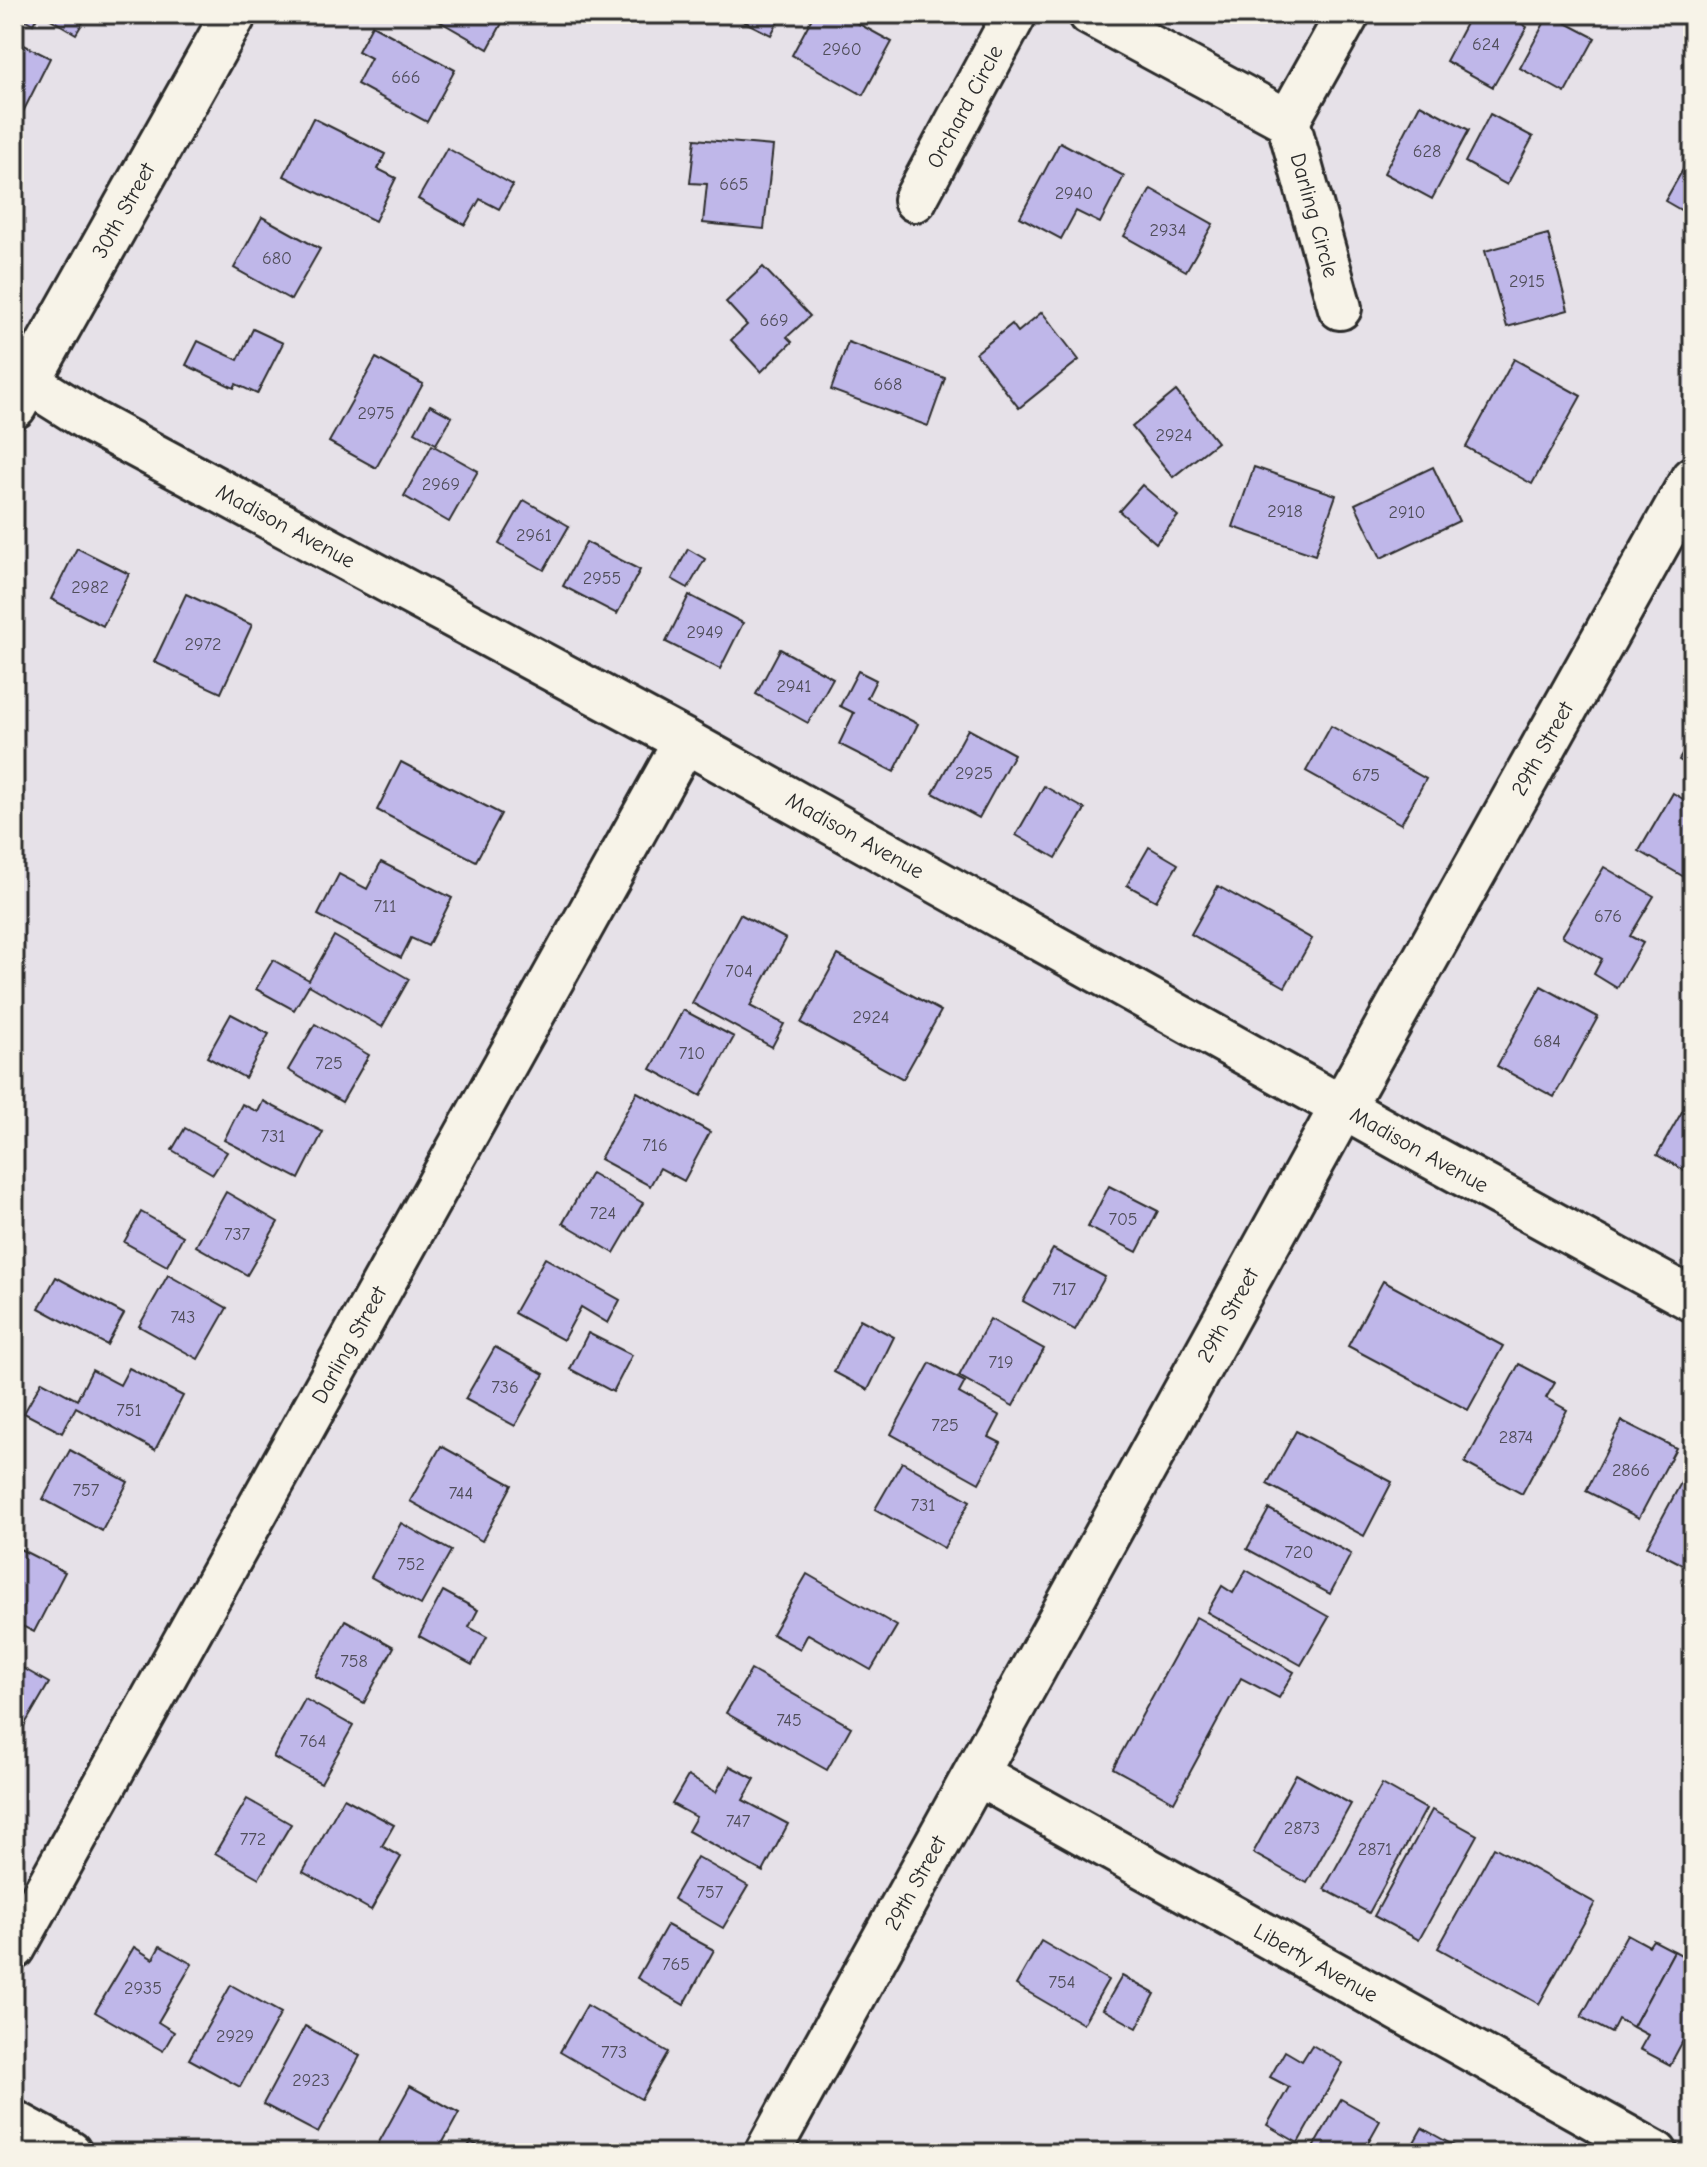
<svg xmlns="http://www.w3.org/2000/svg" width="1707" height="2167" font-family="'Comic Neue',sans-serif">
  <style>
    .building { fill: #bfb7e9; stroke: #2b2b2b; stroke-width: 2 }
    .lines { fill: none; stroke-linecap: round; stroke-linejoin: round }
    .street-casing { stroke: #2b2b2b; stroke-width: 48 }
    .secondary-casing { stroke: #2b2b2b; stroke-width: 50 }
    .street { stroke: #f7f3e8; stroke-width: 42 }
    .secondary { stroke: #f7f3e8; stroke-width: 44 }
    .labels { text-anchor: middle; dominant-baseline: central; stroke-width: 6; stroke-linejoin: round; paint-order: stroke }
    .number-label { font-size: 18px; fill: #504e5a }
    .street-label { font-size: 22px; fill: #2b2b2b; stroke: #f7f3e8 }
  </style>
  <rect width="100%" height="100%" fill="#e6e1e8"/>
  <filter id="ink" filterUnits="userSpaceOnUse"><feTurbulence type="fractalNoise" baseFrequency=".0125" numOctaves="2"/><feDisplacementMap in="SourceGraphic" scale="16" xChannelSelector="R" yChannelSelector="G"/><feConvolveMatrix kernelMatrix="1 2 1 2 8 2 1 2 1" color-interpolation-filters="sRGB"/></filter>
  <g filter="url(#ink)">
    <g class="building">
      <path d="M15 14H39L33 24Z"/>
      <path d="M42 14H88L76 34Z"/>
      <path d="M427 14H507L488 49Z"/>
      <path d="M729 14H782L771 35Z"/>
      <path d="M814 14H841L892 42 863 95 792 55Z"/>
      <path d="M1471 14H1505L1527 27 1493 87 1446 61Z"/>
      <path d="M1549 14 1595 38 1565 93 1520 68Z"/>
      <path d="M372 25 455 70 427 122 357 84 371 58 358 51Z"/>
      <path d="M14 40 50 58 18 122 14 120Z"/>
      <path d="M1420 104 1469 130 1432 199 1384 173Z"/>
      <path d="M1490 114 1533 137 1507 185 1465 162Z"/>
      <path d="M313 118 385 154 378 169 396 178 375 221 284 176Z"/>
      <path d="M695 139 773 146 764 229 703 223 707 184 690 183Z"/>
      <path d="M1060 142 1124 176 1100 223 1076 211 1061 239 1020 217Z"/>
      <path d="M447 148 513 185 499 209 480 199 465 225 418 199Z"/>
      <path d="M1693 152V217L1665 201Z"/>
      <path d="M1151 189 1213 224 1186 271 1124 236Z"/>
      <path d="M262 217 320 249 291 300 234 268Z"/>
      <path d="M1548 234 1568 310 1507 327 1485 251Z"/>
      <path d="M763 267 810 316 787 337 792 342 761 372 731 340 747 325 726 302Z"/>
      <path d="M1042 312 1079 360 1019 408 976 353 1012 324 1018 332Z"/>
      <path d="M253 329 283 343 257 394 236 384 234 388 186 365 198 341 238 360Z"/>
      <path d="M848 342 945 378 928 426 831 390Z"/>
      <path d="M376 358 423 384 376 468 329 442Z"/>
      <path d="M1514 359 1581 396 1532 484 1466 447Z"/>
      <path d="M1176 391 1217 442 1173 477 1132 427Z"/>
      <path d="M430 405 452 417 436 444 415 432Z"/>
      <path d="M432 445 478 471 449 522 404 496Z"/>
      <path d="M1254 467 1336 495 1315 555 1233 527Z"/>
      <path d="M1433 467 1459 521 1381 558 1355 504Z"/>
      <path d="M1142 485 1178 516 1156 543 1119 511Z"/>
      <path d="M524 500 569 526 544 570 499 544Z"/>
      <path d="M586 542 640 570 617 614 563 586Z"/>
      <path d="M77 548 129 574 103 626 51 599Z"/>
      <path d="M688 549 705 559 688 588 672 579Z"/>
      <path d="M186 594 252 625 221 693 154 662Z"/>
      <path d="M689 595 743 623 720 669 666 642Z"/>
      <path d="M780 649 833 678 808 723 756 694Z"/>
      <path d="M858 671 876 680 867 698 918 724 894 772 839 744 854 713 840 706Z"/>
      <path d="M1331 726 1426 779 1401 824 1306 771Z"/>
      <path d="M968 729 1014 754 979 818 933 793Z"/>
      <path d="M1693 736V768L1679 760Z"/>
      <path d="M401 762 501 814 476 861 377 810Z"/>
      <path d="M1044 786 1085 809 1056 858 1016 835Z"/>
      <path d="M1673 793 1693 805V882L1639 851Z"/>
      <path d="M1149 847 1178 864 1156 901 1127 885Z"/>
      <path d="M381 862 452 898 428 946 411 938 401 958 318 915 339 874 367 889Z"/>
      <path d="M1604 867 1654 896 1630 936 1643 943 1617 988 1594 974 1602 959 1562 936Z"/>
      <path d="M1218 886 1312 939 1285 987 1191 934Z"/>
      <path d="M740 914 786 939 750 1006 784 1024 772 1047 692 1003Z"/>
      <path d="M334 936 409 979 382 1027 309 985 294 1010 256 989 273 960 309 980Z"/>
      <path d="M838 955 941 1011 903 1079 801 1023Z"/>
      <path d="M1541 986 1598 1017 1554 1097 1497 1066Z"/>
      <path d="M683 1010 734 1037 701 1096 651 1069Z"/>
      <path d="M231 1014 269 1034 245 1078 207 1057Z"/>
      <path d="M315 1024 369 1055 342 1102 288 1070Z"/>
      <path d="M637 1092 710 1132 684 1181 660 1168 650 1186 600 1159Z"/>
      <path d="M1691 1096 1693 1097V1175L1657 1155Z"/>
      <path d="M263 1101 323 1132 299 1179 224 1140 242 1104 258 1112Z"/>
      <path d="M185 1128 227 1152 213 1174 172 1150Z"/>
      <path d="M591 1173 643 1203 614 1253 563 1223Z"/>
      <path d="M1109 1186 1158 1211 1137 1252 1088 1227Z"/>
      <path d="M226 1192 278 1222 247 1275 196 1246Z"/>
      <path d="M141 1212 183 1236 167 1266 124 1242Z"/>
      <path d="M1053 1249 1105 1277 1075 1330 1023 1301Z"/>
      <path d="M545 1258 620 1300 608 1323 581 1307 563 1340 514 1313Z"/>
      <path d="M168 1275 227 1308 198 1359 139 1326Z"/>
      <path d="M56 1277 124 1314 107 1345 39 1308Z"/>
      <path d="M1383 1281 1503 1346 1468 1410 1348 1346Z"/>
      <path d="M860 1319 894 1337 868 1390 834 1372Z"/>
      <path d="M990 1319 1044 1349 1013 1406 959 1376Z"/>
      <path d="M588 1333 632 1355 613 1392 570 1369Z"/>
      <path d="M495 1347 544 1374 515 1426 465 1399Z"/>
      <path d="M930 1363 965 1382 959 1393 1000 1416 989 1437 1001 1443 979 1483 891 1434Z"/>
      <path d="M1519 1364 1555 1383 1546 1398 1567 1410 1522 1494 1465 1463Z"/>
      <path d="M129 1368 183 1396 155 1450 76 1407 62 1433 24 1413 42 1381 77 1400 92 1370 120 1385Z"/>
      <path d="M1622 1421 1676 1448 1639 1518 1586 1491Z"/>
      <path d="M1296 1431 1392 1482 1364 1536 1267 1484Z"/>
      <path d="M441 1446 512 1485 482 1541 410 1501Z"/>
      <path d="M70 1450 128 1482 102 1531 43 1499Z"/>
      <path d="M902 1462 970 1501 944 1548 875 1509Z"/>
      <path d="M1690 1466 1693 1467V1570L1647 1546Z"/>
      <path d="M1269 1509 1351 1554 1330 1594 1247 1549Z"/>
      <path d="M401 1523 451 1551 421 1605 371 1577Z"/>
      <path d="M14 1546 65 1572 34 1632 14 1622Z"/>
      <path d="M1246 1570 1329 1617 1301 1665 1207 1612 1222 1586 1233 1593Z"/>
      <path d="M807 1574 897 1626 871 1670 808 1634 800 1649 772 1634Z"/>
      <path d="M443 1591 478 1610 469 1627 487 1637 472 1665 419 1636Z"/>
      <path d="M1196 1617 1294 1672 1279 1698 1241 1678 1174 1802 1113 1768Z"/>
      <path d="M345 1620 394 1647 364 1703 315 1676Z"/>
      <path d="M14 1663 49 1683 21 1731 14 1727Z"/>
      <path d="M751 1670 851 1727 827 1770 726 1713Z"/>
      <path d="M305 1699 353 1726 321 1783 273 1757Z"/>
      <path d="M730 1766 755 1779 743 1800 788 1824 763 1872 688 1831 696 1817 672 1804 688 1776 716 1792Z"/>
      <path d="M1296 1774 1351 1804 1307 1883 1253 1853Z"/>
      <path d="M1382 1784 1426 1809 1369 1913 1324 1889Z"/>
      <path d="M344 1798 394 1825 382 1846 401 1857 371 1910 303 1872Z"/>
      <path d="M247 1799 291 1824 259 1878 215 1853Z"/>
      <path d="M1432 1810 1477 1835 1419 1940 1374 1916Z"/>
      <path d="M1494 1847 1595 1903 1539 2004 1438 1948Z"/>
      <path d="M697 1857 748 1886 723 1928 673 1899Z"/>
      <path d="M667 1925 714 1950 684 2005 637 1978Z"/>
      <path d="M1627 1934 1649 1946 1653 1940 1674 1951 1633 2027 1618 2019 1611 2033 1581 2017Z"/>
      <path d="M1041 1941 1108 1980 1083 2024 1016 1985Z"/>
      <path d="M160 1946 192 1964 158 2022 174 2032 163 2051 95 2012 134 1947 153 1959Z"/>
      <path d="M1674 1951 1693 1961V2022L1670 2065 1640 2049 1648 2035 1633 2027Z"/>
      <path d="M1122 1976 1155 1994 1137 2028 1103 2009Z"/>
      <path d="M231 1985 281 2013 240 2087 189 2059Z"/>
      <path d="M587 2005 668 2052 641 2099 560 2052Z"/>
      <path d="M305 2026 360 2056 318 2133 263 2104Z"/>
      <path d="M1312 2045 1343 2063 1298 2143 1267 2125 1289 2087 1270 2077 1285 2051 1302 2061Z"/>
      <path d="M410 2086 459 2113 437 2153H373Z"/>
      <path d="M1341 2099 1380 2121 1362 2153H1310Z"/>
      <path d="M1422 2128 1467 2153H1408Z"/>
      <path d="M471 2142 491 2153H464Z"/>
    </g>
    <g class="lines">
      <defs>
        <g id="street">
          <path d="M1090 14 1288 121"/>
          <path id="s1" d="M1288 121 1340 308"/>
          <path d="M1288 121 1348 14"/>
          <path id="s2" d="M915 200 1015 14"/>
          <path id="s3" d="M14 373 92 422 685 741 1426 1154 1693 1300"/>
          <path id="s4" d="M977 1774 1656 2153"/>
          <path id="s5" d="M14 1948 685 741"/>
        </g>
        <g id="secondary">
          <path id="s6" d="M14 406 234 14"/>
          <path d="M14 2123 69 2153"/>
          <path id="s7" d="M767 2153 1343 1106 1693 479"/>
        </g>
      </defs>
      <use href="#street" class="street-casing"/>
      <use href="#secondary" class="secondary-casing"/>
      <use href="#street" class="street"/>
      <use href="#secondary" class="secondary"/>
    </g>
  </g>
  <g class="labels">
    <g class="number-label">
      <text x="1486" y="44">624</text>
      <text x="842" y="49">2960</text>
      <text x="406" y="77">666</text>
      <text x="1427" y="151">628</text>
      <text x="734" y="184">665</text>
      <text x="1074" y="193">2940</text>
      <text x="1168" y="230">2934</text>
      <text x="277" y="258">680</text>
      <text x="1527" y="281">2915</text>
      <text x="774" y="320">669</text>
      <text x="888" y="384">668</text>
      <text x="376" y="413">2975</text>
      <text x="1174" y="435">2924</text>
      <text x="441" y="484">2969</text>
      <text x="1285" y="511">2918</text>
      <text x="1407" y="512">2910</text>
      <text x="534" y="535">2961</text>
      <text x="602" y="578">2955</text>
      <text x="90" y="587">2982</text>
      <text x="705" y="632">2949</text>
      <text x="203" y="644">2972</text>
      <text x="794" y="686">2941</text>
      <text x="974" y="773">2925</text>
      <text x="1366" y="775">675</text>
      <text x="385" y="906">711</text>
      <text x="1608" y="916">676</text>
      <text x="739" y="971">704</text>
      <text x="871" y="1017">2924</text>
      <text x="1547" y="1041">684</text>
      <text x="692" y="1053">710</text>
      <text x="329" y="1063">725</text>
      <text x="273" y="1136">731</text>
      <text x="655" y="1145">716</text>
      <text x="603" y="1213">724</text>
      <text x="1123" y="1219">705</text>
      <text x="237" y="1234">737</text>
      <text x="1064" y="1289">717</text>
      <text x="183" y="1317">743</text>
      <text x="1001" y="1362">719</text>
      <text x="505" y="1387">736</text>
      <text x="129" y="1410">751</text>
      <text x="945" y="1425">725</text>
      <text x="1516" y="1437">2874</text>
      <text x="1631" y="1470">2866</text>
      <text x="86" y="1490">757</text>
      <text x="461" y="1493">744</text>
      <text x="923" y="1505">731</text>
      <text x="1299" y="1552">720</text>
      <text x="411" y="1564">752</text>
      <text x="354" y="1661">758</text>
      <text x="789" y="1720">745</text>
      <text x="313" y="1741">764</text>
      <text x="738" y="1821">747</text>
      <text x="1302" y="1828">2873</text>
      <text x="253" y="1839">772</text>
      <text x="1375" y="1849">2871</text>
      <text x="710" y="1892">757</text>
      <text x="676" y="1964">765</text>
      <text x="1062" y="1982">754</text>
      <text x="143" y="1988">2935</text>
      <text x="235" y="2036">2929</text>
      <text x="614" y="2052">773</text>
      <text x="311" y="2080">2923</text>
    </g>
    <g class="street-label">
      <text stroke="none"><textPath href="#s2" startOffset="106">Orchard Circle</textPath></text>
      <text stroke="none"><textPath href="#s6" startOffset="224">30th Street</textPath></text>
      <text stroke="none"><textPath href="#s1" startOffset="98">Darling Circle</textPath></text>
      <text stroke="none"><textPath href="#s3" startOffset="312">Madison Avenue</textPath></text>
      <text stroke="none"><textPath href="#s7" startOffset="1604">29th Street</textPath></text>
      <text stroke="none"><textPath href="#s3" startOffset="960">Madison Avenue</textPath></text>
      <text stroke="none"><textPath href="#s3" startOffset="1606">Madison Avenue</textPath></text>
      <text stroke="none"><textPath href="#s7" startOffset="956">29th Street</textPath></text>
      <text stroke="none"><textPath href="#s5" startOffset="690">Darling Street</textPath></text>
      <text stroke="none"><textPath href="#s7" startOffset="308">29th Street</textPath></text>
      <text stroke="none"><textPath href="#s4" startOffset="388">Liberty Avenue</textPath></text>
    </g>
  </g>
  <rect width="1707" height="2167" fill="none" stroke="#f7f3e8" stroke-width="48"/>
  <rect x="24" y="24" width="1659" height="2119" fill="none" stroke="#2b2b2b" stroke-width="3" filter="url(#ink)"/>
</svg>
